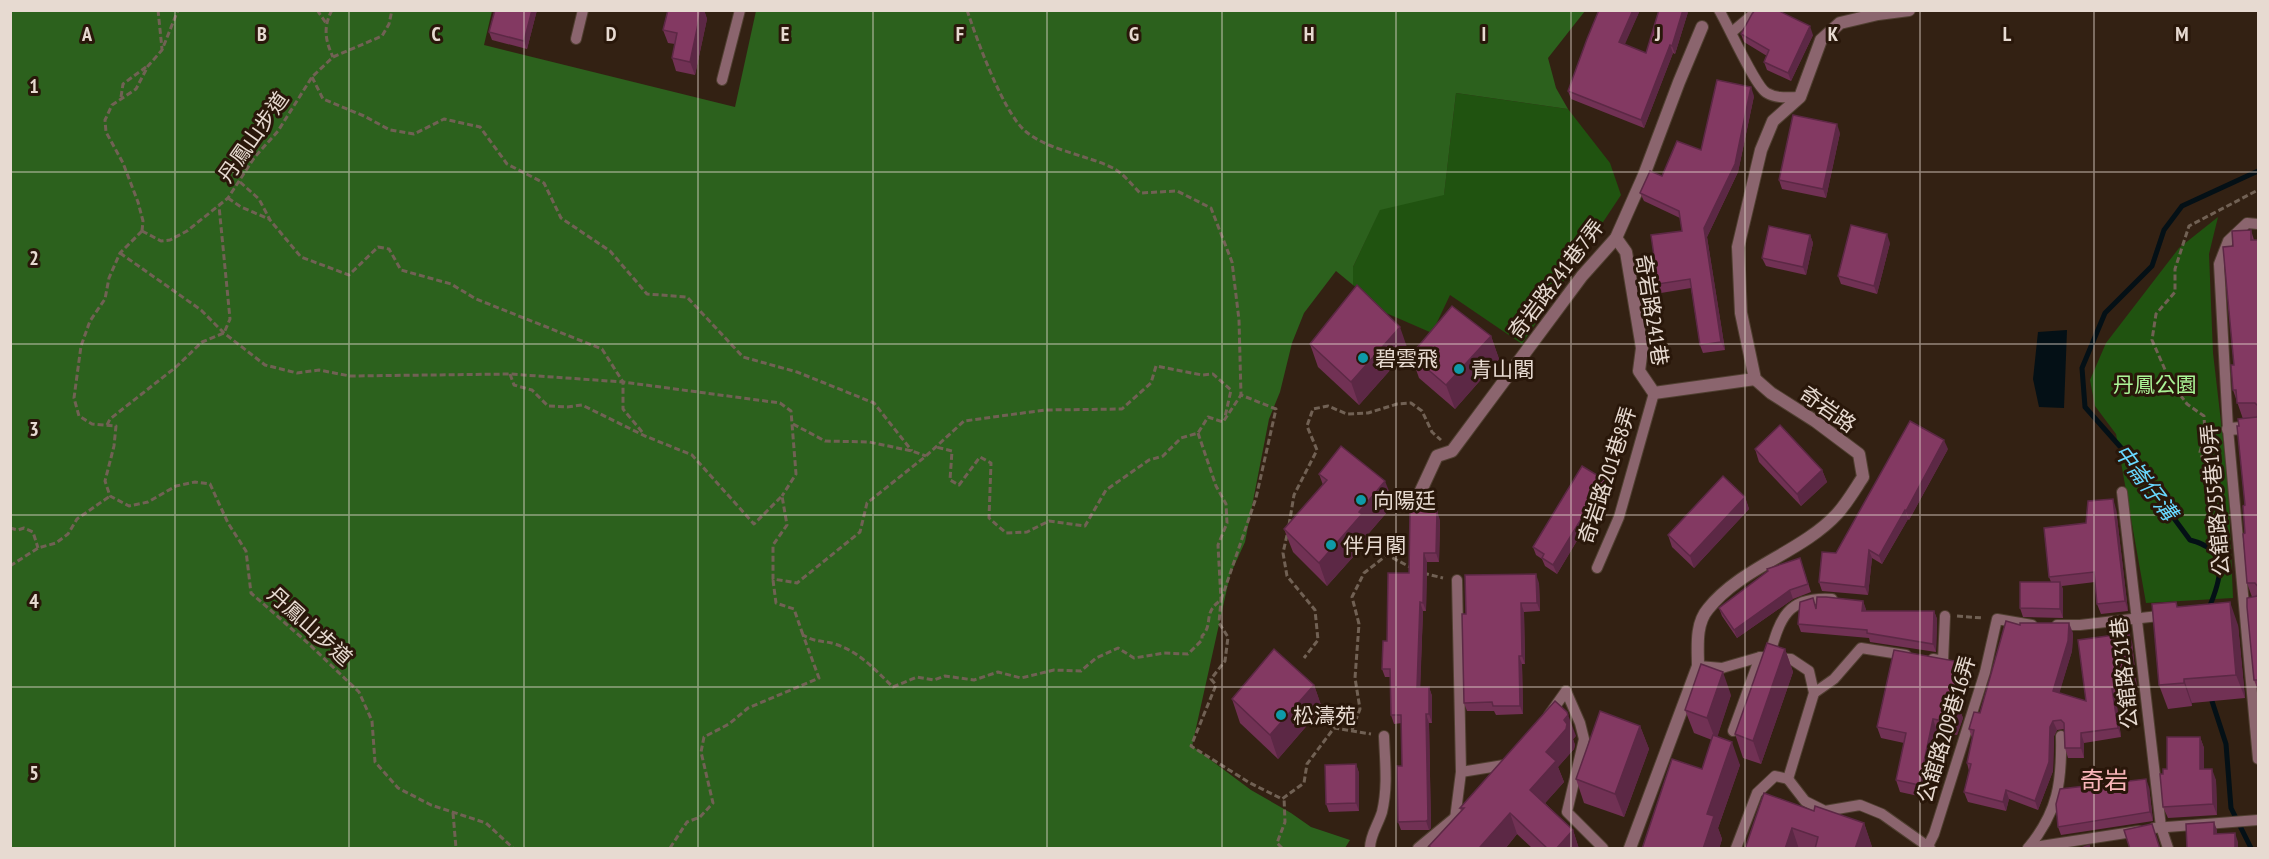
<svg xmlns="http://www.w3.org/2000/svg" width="2269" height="859" font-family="'PT Sans Narrow','Noto Sans TC',sans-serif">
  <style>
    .green { fill: #205310 }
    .forest { fill: #2c611d }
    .water { fill: #041016 }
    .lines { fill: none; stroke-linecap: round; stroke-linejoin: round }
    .stream { stroke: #041016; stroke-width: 5 }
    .lane-casing { stroke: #503f31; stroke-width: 12 }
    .street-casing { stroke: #503f31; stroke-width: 14 }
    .path { stroke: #716154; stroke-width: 3; stroke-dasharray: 6 3; stroke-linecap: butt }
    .lane { stroke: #8b656e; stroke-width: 10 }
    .street { stroke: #8b656e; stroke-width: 12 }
    .wall { fill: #713154 }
    .shaded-wall { fill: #5c2845 }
    .building { fill: #833962; stroke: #5c2845; stroke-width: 1.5 }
    .grid { fill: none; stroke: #e7dad1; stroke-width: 1.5; stroke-opacity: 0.55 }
    .culture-dot { fill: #0f9aa8; stroke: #29170a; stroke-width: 2 }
    .labels { text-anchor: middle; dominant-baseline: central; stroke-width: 6; stroke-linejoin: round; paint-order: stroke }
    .street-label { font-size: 21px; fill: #e7dad1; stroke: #29170a }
    .poi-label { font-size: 21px; fill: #e7dad1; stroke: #29170a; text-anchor: start }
    .park-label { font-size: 21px; fill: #abf597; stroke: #29170a }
    .water-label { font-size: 22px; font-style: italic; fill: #69d8ff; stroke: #29170a }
    .quarter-label { font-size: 24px; fill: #fab6ba; stroke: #29170a }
    .grid-label { font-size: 20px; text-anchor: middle; font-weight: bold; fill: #e7dad1; stroke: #29170a; stroke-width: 6; stroke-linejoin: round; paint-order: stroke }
  </style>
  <rect width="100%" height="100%" fill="#332113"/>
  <g class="green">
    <path d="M1456 93 1568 109 1610 163 1621 195 1522 344 1450 295 1432 333 1386 313 1353 285V267L1380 209 1444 194Z"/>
    <path d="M2218 217 2209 254 2213 353 2228 482 2233 598 2146 603 2116 434 2095 406 2090 380 2106 343 2179 248Z"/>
  </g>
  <path class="forest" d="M10 11H492L484 45 735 107 756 11H1585L1548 58 1556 88 1568 109 1456 93 1444 195 1380 210 1353 267V285L1336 271 1304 313 1292 343 1280 392 1269 419 1245 542 1230 575 1192 746 1251 790 1291 813 1311 827 1350 840 1345 848H11Z"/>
  <path class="water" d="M2067 330 2064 408 2039 407 2033 379 2038 332Z"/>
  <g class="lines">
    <g class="stream">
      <path d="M2209 608C2222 577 2230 550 2190 540L2124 451 2085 407 2082 368 2105 313 2152 266 2164 230 2182 206 2258 171"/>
      <path d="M2210 695 2226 744 2231 808 2251 848"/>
    </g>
    <defs>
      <g id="lane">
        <path d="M1719 10C1728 25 1756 88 1767 93 1777 99 1789 97 1800 97"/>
        <path d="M1732 32 1758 10"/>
        <path d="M576 39 583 10"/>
        <path d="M722 80 740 10"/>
        <path d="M2258 224 2247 223 2228 241 2219 264 2228 429 2258 759"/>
        <path d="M2122 492 2161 827 2168 848"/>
        <path d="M1597 568 1619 517 1654 393"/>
        <path d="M2057 625H2080L2167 615"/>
        <path d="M1769 657C1780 619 1786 596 1832 599"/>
        <path d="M1933 659 1943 661 1945 616"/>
        <path d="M1698 666 1722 668 1760 657 1791 659 1809 671 1814 693 1788 779"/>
        <path d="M1566 691 1580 723 1584 739 1567 812 1603 848"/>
        <path d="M1814 693 1834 679 1861 648 1906 655"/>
        <path d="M1549 715 1566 691"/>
        <path d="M1733 731 1760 657"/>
        <path d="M1461 772 1510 764"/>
        <path d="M1788 779 1805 801 1825 811 1860 805 1882 814 1930 848"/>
        <path d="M1455 819 1461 772 1457 580"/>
        <path d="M2154 828 2258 820"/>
        <path d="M1370 848C1370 835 1378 825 1382 812 1388 787 1385 762 1384 736"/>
        <path d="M1418 848 1458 815"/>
        <path d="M1736 848 1757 793 1775 776 1788 779"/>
        <path d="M1927 848 1934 834 1985 672 1997 619 2032 625"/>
        <path d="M2028 848 2139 831"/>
        <path d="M2028 848C2058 812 2062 782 2061 736"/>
      </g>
      <g id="street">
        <path d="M1616 238 1626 252 1642 348 1639 371 1654 393 1755 379"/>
        <path d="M2228 429 2258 427"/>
        <path d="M1418 497 1437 456 1452 451 1582 276 1616 238 1644 175 1679 82 1702 27"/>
        <path d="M1630 848 1698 666C1698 648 1695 624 1708 609 1740 568 1802 552 1837 514 1847 503 1855 489 1863 477L1859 454 1815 421 1771 393 1755 379 1741 313 1738 247 1761 150 1773 121 1800 97 1821 40 1840 23 1878 14 1909 10"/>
      </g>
    </defs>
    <use href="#lane" class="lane-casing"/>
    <use href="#street" class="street-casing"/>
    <g class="path">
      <path d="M158 10 162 49"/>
      <path d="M317 10 326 23"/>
      <path d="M332 10C323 27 325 40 333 57"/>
      <path d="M967 10C977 40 1002 109 1024 130 1046 150 1087 155 1113 168 1123 173 1132 185 1140 193L1177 191 1211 208 1232 262 1239 320 1241 395"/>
      <path d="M312 77 323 99 364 116 390 130 414 134 444 119 480 127 507 164 544 183 561 218 610 251 647 294 687 297 743 357 797 372 874 403 912 451"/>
      <path d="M121 97 123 84 146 67"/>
      <path d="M240 182 259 199 270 220 301 257 349 275 378 247 389 249 401 270 451 284 476 299 602 349 623 382V409L643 433"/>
      <path d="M228 198 241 207 269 219"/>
      <path d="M142 231 120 253 109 278 105 299 90 321 81 346 74 398 79 416 92 424 116 426 114 446 105 481 110 496 129 506 148 502 176 486 195 482 210 484 228 523 246 551 251 593 310 645 359 692 372 721 375 762 398 788 431 805 486 823 513 848"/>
      <path d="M142 231 161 241 170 240 187 231 228 198 254 158 278 131 312 77 333 57 382 36 389 24 392 10"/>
      <path d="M142 231 143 221 138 202 123 163 106 132 105 120 112 105 136 89 148 66 162 50 178 10"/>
      <path d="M120 253 201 310 224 333 265 365 297 373 319 370 350 376 510 374 623 382 780 403 791 411 796 474 782 496"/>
      <path d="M510 374 514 385 532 390 548 406 567 407 582 405 645 436 692 455 754 524 782 496 787 525 773 545V579L797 583 860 532 867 503 926 456 964 421 1045 410 1122 409 1151 383 1156 366 1202 375 1213 374 1231 390 1225 417"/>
      <path d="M793 424 825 441 869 442 912 451 926 456"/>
      <path d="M107 425 110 419 176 367 202 342 224 333 230 319 219 206"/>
      <path d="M1198 433 1216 486 1226 504 1227 523 1218 545 1221 600 1219 623 1228 637 1225 661 1211 679 1216 685 1191 746 1250 783 1282 799 1304 783 1307 764 1334 728 1371 734"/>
      <path d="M2221 521 2209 473 2200 452 2205 434 2204 416 2187 404 2170 381 2152 340 2156 314 2175 292V269L2189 226 2258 190"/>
      <path d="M1289 525 1294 495 1317 450 1307 426 1313 409 1328 406 1347 414 1368 413 1397 404 1411 403 1422 411 1432 432 1441 440"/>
      <path d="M10 528 18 530 24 528 33 532 38 548"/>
      <path d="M1287 535 1283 553 1287 576 1315 610 1318 640 1304 658"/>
      <path d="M10 538V542"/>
      <path d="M10 566 38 548 56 543 68 534 77 519 110 496"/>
      <path d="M1423 573 1443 578"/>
      <path d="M773 580 776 603 794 609 803 635"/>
      <path d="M1957 616 1983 618"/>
      <path d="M1352 730 1360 709 1355 678 1359 624 1352 597 1364 573 1387 555 1412 568"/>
      <path d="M453 813 456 848"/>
      <path d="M670 848 687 822 700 817 713 803 701 752 704 737 729 724 748 708 819 678 803 635C817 643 822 640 835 644 860 652 875 670 893 687L917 677 934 680 945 676 974 680 998 672 1021 678 1054 670 1081 671 1096 658 1118 648 1134 658 1164 653 1188 654 1202 640V636C1214 624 1202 613 1221 600L1256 498 1276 409 1241 395 1223 422 1208 417 1198 433 1181 438 1163 456 1149 460 1106 490 1085 526 1049 521 1027 532 1006 533 989 518 991 463 980 457 959 485 950 480 952 451 936 447"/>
      <path d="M1282 848 1277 843 1285 822 1284 797"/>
    </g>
    <use href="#lane" class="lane"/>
    <use href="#street" class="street"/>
  </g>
  <g class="wall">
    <path d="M495 10H537L527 49 492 40 489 32Z"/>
    <path d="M668 10H704L707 19 695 75 676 71 672 58 675 44 668 43 663 30Z"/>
    <path d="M1599 10H1640L1624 45 1646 53 1688 12 1675 54 1673 53 1644 128 1571 99 1568 91Z"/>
    <path d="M1741 34 1813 35 1791 81 1767 70 1764 62 1767 56 1744 42Z"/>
    <path d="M1754 96 1738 172 1707 237 1725 350 1703 353 1700 345 1691 288 1661 293 1658 284 1682 231 1680 218 1644 201 1640 193 1701 150Z"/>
    <path d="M1840 133 1826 198 1782 189 1779 180Z"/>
    <path d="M2251 230 2254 240H2259V693L2254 680 2252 597 2247 583 2245 505 2239 426 2243 419 2233 390 2234 365Z"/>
    <path d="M1810 235 1813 243 1806 275 1766 266 1762 258Z"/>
    <path d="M1890 243 1877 294 1841 284 1838 276Z"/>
    <path d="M1491 336 1499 359 1455 409 1419 378 1411 355Z"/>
    <path d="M1310 344 1408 350 1359 405 1318 367Z"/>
    <path d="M1755 449 1822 470 1827 482 1801 506 1759 462Z"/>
    <path d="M1948 449 1909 520 1908 519 1882 564 1872 558 1868 595 1822 591 1819 582 1836 553Z"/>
    <path d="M1319 474 1394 504 1369 533 1370 538 1327 586 1293 552 1284 529 1323 485Z"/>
    <path d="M1605 480 1608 489 1557 574 1545 566 1542 559 1536 555 1533 547Z"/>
    <path d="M1745 497 1749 509 1694 568 1672 547 1668 535Z"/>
    <path d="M2116 509 2128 611 2101 614 2097 604 2095 582 2062 586 2063 590V618L2023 617 2020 608 2051 582 2049 577 2086 523Z"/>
    <path d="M1440 520 1439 562H1427L1426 611H1423L1420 687H1429L1432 696V723H1429L1431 828 1429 830H1401L1398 822 1402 766V723L1394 724 1391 715 1390 677H1385L1382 669 1387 641 1409 573Z"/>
    <path d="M1800 558 1811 592 1793 599 1737 638 1722 616 1719 608 1768 571Z"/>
    <path d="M1539 583 1540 611 1524 612 1525 664H1522L1523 714 1496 715 1494 711H1467L1464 703 1466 614Z"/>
    <path d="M1863 601 1866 611H1934L1937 619 1936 652 1870 642 1869 638 1801 632 1798 624 1816 608Z"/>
    <path d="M2178 607 2238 625 2245 698 2192 703V706L2168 709 2159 685Z"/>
    <path d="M2020 625 2073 633 2072 651 2059 693 2086 701 2132 642 2138 699H2116L2121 737 2084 743V758H2068L2065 748 2064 729 2057 730 2054 736 2053 771 2038 810 2009 799 2006 811 1968 802 1964 792 1969 771 1967 763 1972 738 1969 729 1980 713Z"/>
    <path d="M1785 649 1793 672 1761 764 1743 758 1735 734Z"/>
    <path d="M1965 673 1958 706 1963 718 1957 735 1937 731 1923 797 1900 792 1896 780 1904 743 1881 738 1877 727Z"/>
    <path d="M1314 685 1322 708 1278 759 1240 723 1232 699Z"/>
    <path d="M1731 695 1717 737 1740 765 1718 828 1722 839 1719 849 1702 769 1712 740 1694 733 1685 710Z"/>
    <path d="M1640 726 1649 749 1624 817 1584 803 1576 779Z"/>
    <path d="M1576 736 1573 739 1575 745 1574 749 1558 767 1564 782 1545 803 1573 830 1579 849H1533L1517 834 1505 849H1430L1429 846 1461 811 1460 808Z"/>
    <path d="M2200 737 2204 748V769L2216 780 2217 815 2168 818 2163 807 2167 769Z"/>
    <path d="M1356 764 1359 773V811L1329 812 1326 804Z"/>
    <path d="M2149 787 2153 821 2061 835 2058 827Z"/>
    <path d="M1814 811 1864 823 1872 847V849H1745Z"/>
  </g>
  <g class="shaded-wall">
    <path d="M532 10H537L527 49 524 41Z"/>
    <path d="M701 10H704L707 19 695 75 690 62Z"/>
    <path d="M1633 10H1640L1622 51 1619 42Z"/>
    <path d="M1683 10H1687L1688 12 1675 54 1672 46Z"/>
    <path d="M1810 26 1813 35 1791 81 1788 73Z"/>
    <path d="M1670 45 1673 53 1644 128 1641 120Z"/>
    <path d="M1751 87 1754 96 1738 172 1707 237 1725 350 1721 342 1704 228Z"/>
    <path d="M1837 124 1840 133 1826 198 1823 189Z"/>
    <path d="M1887 234 1890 243 1877 294 1874 286Z"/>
    <path d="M1810 235 1813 243 1806 275 1803 267Z"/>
    <path d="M1400 327 1408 350 1359 405 1351 382Z"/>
    <path d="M1491 336 1499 359 1455 409 1446 385Z"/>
    <path d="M1944 440 1948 449 1909 520 1906 511Z"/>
    <path d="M1822 470 1827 482 1801 506 1797 494Z"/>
    <path d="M1605 480 1608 489 1557 574 1553 565Z"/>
    <path d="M1385 481 1394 504 1369 533 1370 538 1327 586 1319 563 1359 512Z"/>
    <path d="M1745 497 1749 509 1694 568 1690 556Z"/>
    <path d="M2113 499 2116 509 2128 611 2125 601Z"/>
    <path d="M1905 510 1908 519 1882 564 1879 556Z"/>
    <path d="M1437 511 1440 520 1439 562 1436 553Z"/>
    <path d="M1869 550 1872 558 1868 595 1865 587Z"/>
    <path d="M1424 553 1427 562 1426 611 1423 603Z"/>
    <path d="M1536 574 1539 583 1540 611 1537 603Z"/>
    <path d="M2060 582 2063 590V618L2060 609Z"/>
    <path d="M1790 590 1793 599 1737 638 1734 630Z"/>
    <path d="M1863 601 1866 609 1865 619 1862 611Z"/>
    <path d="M1420 602 1423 611 1420 696 1417 687Z"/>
    <path d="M2230 602 2238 625 2245 698 2236 675Z"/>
    <path d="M1521 603 1524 612 1525 664 1522 656Z"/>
    <path d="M1934 611 1937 619 1936 652 1933 644Z"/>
    <path d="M2069 623 2073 633 2072 651 2057 701 2053 691Z"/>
    <path d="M2129 633 2132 642 2138 699 2134 689Z"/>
    <path d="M1785 649 1793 672 1761 764 1753 741Z"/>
    <path d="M1519 656 1522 664 1523 714 1520 706Z"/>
    <path d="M1960 662 1965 673 1957 712 1958 706 1963 718 1957 735 1953 723 1952 705Z"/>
    <path d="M1723 672 1731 695 1716 741 1707 718Z"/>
    <path d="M2184 679 2192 703V706L2184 683Z"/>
    <path d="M1314 685 1322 708 1278 759 1270 735Z"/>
    <path d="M1429 687 1432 696V723L1429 714Z"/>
    <path d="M2112 689 2116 699 2121 737 2118 728Z"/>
    <path d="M1567 712 1576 736 1573 739 1575 745 1574 749 1558 767 1564 782 1538 811 1530 790 1546 752Z"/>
    <path d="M1426 714 1429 723 1431 828 1429 830 1426 821Z"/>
    <path d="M1933 719 1937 731 1923 797 1919 785Z"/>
    <path d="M2053 721 2057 730 2054 736 2053 771 2038 810 2035 801 2050 727Z"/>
    <path d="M1640 726 1649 749 1624 817 1615 794Z"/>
    <path d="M2081 733 2084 743V758L2081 748Z"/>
    <path d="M2200 737 2204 748V780L2200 769Z"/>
    <path d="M1732 742 1740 765 1718 828 1722 839 1719 849H1703L1707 814Z"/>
    <path d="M1356 764 1359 773V811L1356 803Z"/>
    <path d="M2212 769 2216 780 2217 815 2213 804Z"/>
    <path d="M2146 779 2149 787 2153 821 2150 812Z"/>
    <path d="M2006 790 2009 799 2006 811 2003 802Z"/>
    <path d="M1510 813 1517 834 1505 849H1481L1480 847Z"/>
    <path d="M2214 822 2217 830V842L2214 834Z"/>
    <path d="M1864 823 1872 847V849H1855Z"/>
    <path d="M1792 828 1799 849H1785Z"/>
    <path d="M1573 830 1579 849H1556Z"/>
    <path d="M2235 833 2238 842V849H2235Z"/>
  </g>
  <g class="building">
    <path d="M495 10H532L524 41 489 32Z"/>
    <path d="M668 10H701L690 62 672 58 677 33 663 30Z"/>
    <path d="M1599 10H1633L1619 42 1646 53 1659 10H1683L1672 46 1670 45 1641 120 1568 91 1587 39Z"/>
    <path d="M1755 10H1777L1810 26 1788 73 1764 62 1769 50 1741 34 1752 14Z"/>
    <path d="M1717 80 1751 87 1735 164 1704 228 1721 342 1700 345 1690 279 1658 284 1651 235 1682 231 1679 211 1640 193 1650 171 1662 176 1677 141 1701 150Z"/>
    <path d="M1793 115 1837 124 1823 189 1779 180Z"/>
    <path d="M1851 225 1887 234 1874 286 1838 276Z"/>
    <path d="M1769 226 1810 235 1803 267 1762 258Z"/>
    <path d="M2251 230V240H2259V407L2255 403H2237L2236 390H2233L2231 365H2234L2223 247 2233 246 2232 231Z"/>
    <path d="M1357 285 1400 327 1351 382 1310 344Z"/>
    <path d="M1452 306 1491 336 1446 385 1411 355Z"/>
    <path d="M2259 413V588L2255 583H2247L2243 534 2245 533 2243 506 2245 505 2237 426H2239L2238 419 2257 417Z"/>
    <path d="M1910 421 1944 440 1906 511 1905 510 1879 556 1869 550 1865 587 1819 582 1822 552 1836 553Z"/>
    <path d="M1780 425 1822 470 1797 494 1755 449Z"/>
    <path d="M1341 446 1385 481 1359 512 1362 514 1319 563 1284 529 1327 480 1319 474Z"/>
    <path d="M1582 466 1605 480 1553 565 1542 558 1544 554 1533 547Z"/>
    <path d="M1723 476 1745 497 1690 556 1668 535Z"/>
    <path d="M2113 499 2125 601 2097 604 2094 572 2049 577 2044 528 2086 523 2088 501Z"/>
    <path d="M1410 511H1437L1436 553H1424L1423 603 1420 602 1417 687H1429V714H1426L1428 820 1426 821 1398 822 1397 766H1402L1401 715H1391L1390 669H1382L1383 641H1387L1388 573H1409Z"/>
    <path d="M1800 558 1808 584 1790 590 1734 630 1719 608 1768 571 1767 569Z"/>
    <path d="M1536 574 1537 603H1521L1522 656H1519L1520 706H1493L1492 702 1464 703 1462 614H1466L1465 575Z"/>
    <path d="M2020 582H2060V609L2020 608Z"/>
    <path d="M2259 591V682L2258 680H2254L2247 607V598L2257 596Z"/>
    <path d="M1817 597H1826L1863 601 1862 611H1934L1933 644 1867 633V630L1798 624 1800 602 1813 598 1816 609Z"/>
    <path d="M2176 602 2177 607 2230 602 2236 675 2184 679V683L2159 685 2152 604Z"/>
    <path d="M2006 621 2020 625V623H2069L2068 641 2053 691 2086 701 2078 640 2129 633 2134 689H2112L2118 728 2081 733V748H2065L2064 723 2061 720 2053 721 2050 727 2049 762 2035 801 2006 790 2003 802 1964 792 1971 764 1967 763 1974 730 1969 729 1974 712 1980 713Z"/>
    <path d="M1767 643 1785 649 1753 741 1735 734Z"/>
    <path d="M1274 649 1314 685 1270 735 1232 699Z"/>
    <path d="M1894 650 1960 662 1952 705 1958 706 1953 723 1933 719 1919 785 1896 780 1906 733 1877 727Z"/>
    <path d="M1701 664 1723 672 1707 718 1685 710Z"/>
    <path d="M1555 701 1567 712 1568 715 1564 720 1567 724 1566 729 1546 752 1556 761 1530 790 1573 830 1556 849H1548L1510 813 1480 847 1481 849H1432L1429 846 1464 808H1460Z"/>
    <path d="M1600 711 1640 726 1615 794 1576 779Z"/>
    <path d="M1713 735 1732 742 1707 814 1714 816 1703 849H1642L1672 759 1702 769Z"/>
    <path d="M2167 737H2200V769H2212L2213 804 2163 807 2160 774H2163V769H2167Z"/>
    <path d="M1356 764V803L1326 804 1325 765Z"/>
    <path d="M2146 779 2150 812 2058 827 2056 804 2060 789Z"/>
    <path d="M1764 793 1814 811 1815 806 1864 823 1855 849H1815L1818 837 1792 828 1785 849H1745Z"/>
    <path d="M2214 822V834L2235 833V849H2187L2186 824Z"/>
    <path d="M2152 824 2160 849H2130L2124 830Z"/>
    <path d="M2089 845 2090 849H2079Z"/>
  </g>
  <path class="grid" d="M175 10V848M349 10V848M524 10V848M698 10V848M873 10V848M1047 10V848M1222 10V848M1396 10V848M1571 10V848M1745 10V848M1920 10V848M2094 10V848M10 172H2258M10 344H2258M10 515H2258M10 687H2258"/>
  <g class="culture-dot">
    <circle cx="1363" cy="358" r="6"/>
    <circle cx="1459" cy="369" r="6"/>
    <circle cx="1361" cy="500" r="6"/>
    <circle cx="1331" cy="545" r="6"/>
    <circle cx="1281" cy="715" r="6"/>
  </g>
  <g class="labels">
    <g class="street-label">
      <text transform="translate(253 137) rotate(-55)">丹鳳山步道</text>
      <text transform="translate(1556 279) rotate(-53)">奇岩路241巷7弄</text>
      <text transform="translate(1652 310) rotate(81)">奇岩路241巷</text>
      <text transform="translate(1828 409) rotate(35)">奇岩路</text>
      <text transform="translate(1607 475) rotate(-72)">奇岩路201巷8弄</text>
      <text transform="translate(2215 500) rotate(-95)">公舘路255巷19弄</text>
      <text transform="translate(310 626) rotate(42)">丹鳳山步道</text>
      <text transform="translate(2124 673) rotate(-96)">公舘路231巷</text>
      <text transform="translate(1946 729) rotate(-73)">公舘路209巷16弄</text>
    </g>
    <g class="poi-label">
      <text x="1375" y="358">碧雲飛</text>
      <text x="1471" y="369">青山閣</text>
      <text x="1373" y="500">向陽廷</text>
      <text x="1343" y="545">伴月閣</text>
      <text x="1293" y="715">松濤苑</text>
    </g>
    <g class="park-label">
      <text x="2155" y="384">丹鳳公園</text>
    </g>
    <g class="water-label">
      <text transform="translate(2146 482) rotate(53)">中崙仔溝</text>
    </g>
    <g class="quarter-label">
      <text x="2104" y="780">奇岩</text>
    </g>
  </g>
  <g class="grid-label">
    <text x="87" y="41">A</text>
    <text x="262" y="41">B</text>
    <text x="436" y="41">C</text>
    <text x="611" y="41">D</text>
    <text x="785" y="41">E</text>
    <text x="960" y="41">F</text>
    <text x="1134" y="41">G</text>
    <text x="1309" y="41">H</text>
    <text x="1484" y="41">I</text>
    <text x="1658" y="41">J</text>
    <text x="1833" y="41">K</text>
    <text x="2007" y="41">L</text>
    <text x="2182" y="41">M</text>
    <text x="34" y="93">1</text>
    <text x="34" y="265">2</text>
    <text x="34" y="436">3</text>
    <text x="34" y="608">4</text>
    <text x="34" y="780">5</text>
  </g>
  <rect width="2269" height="859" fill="none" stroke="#e7dad1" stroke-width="24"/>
</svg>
